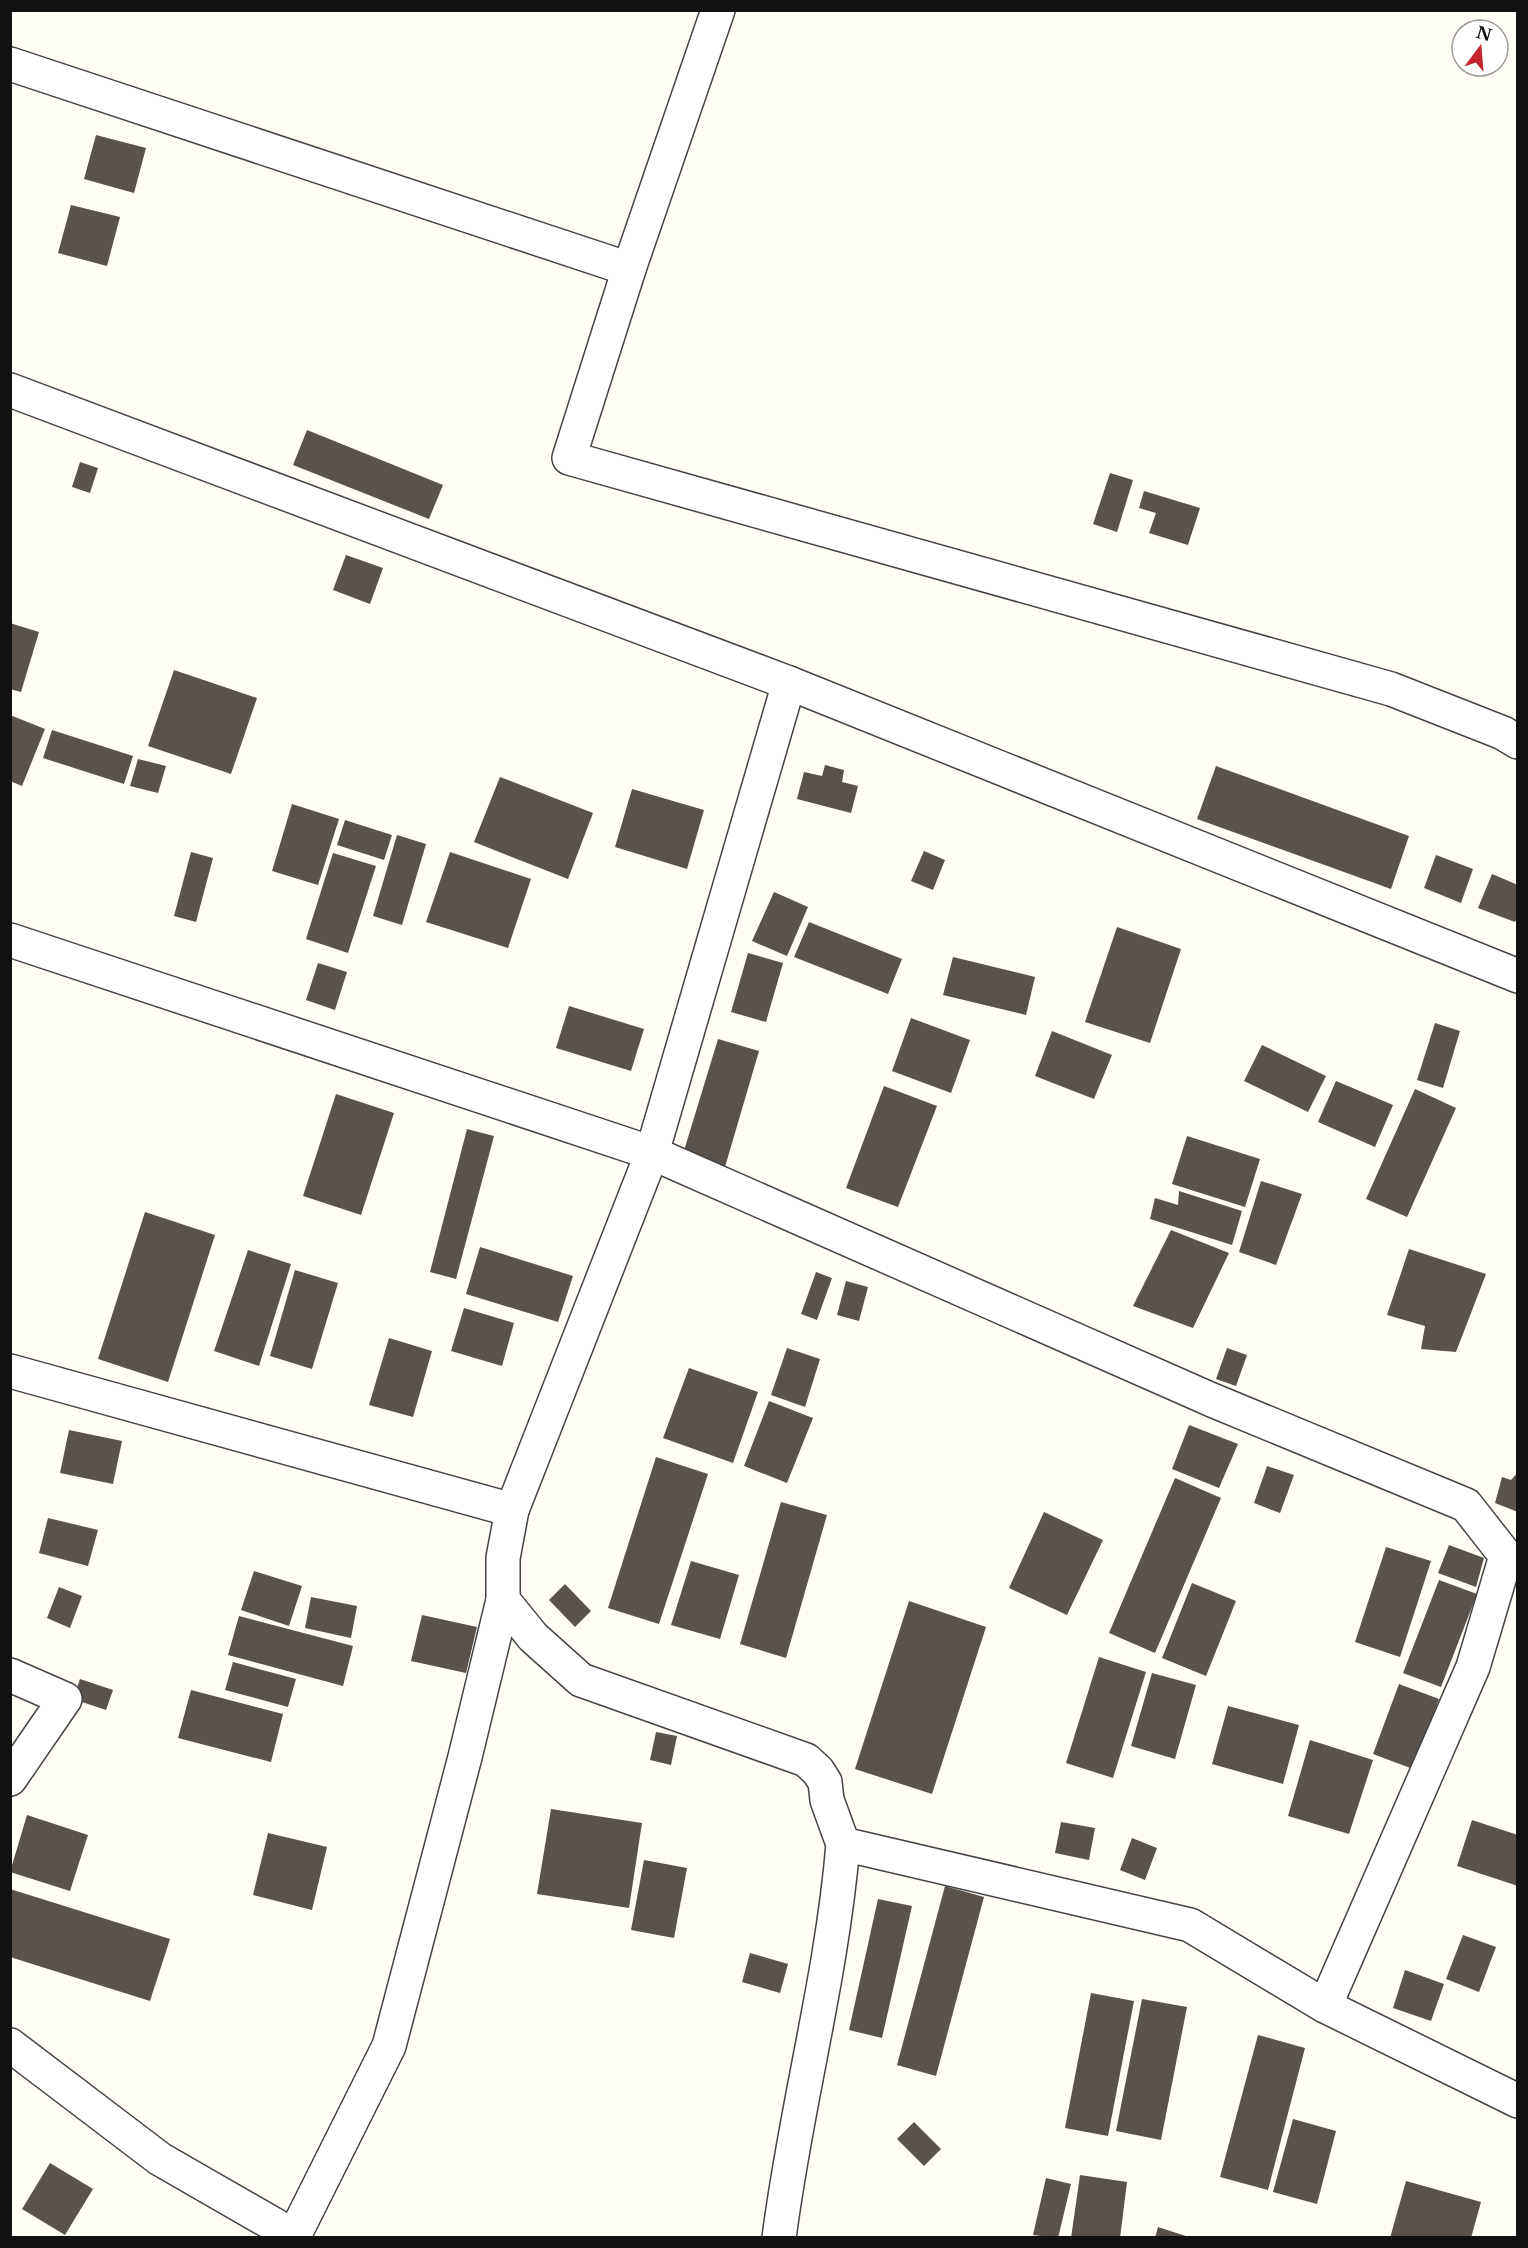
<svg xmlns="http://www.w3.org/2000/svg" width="1528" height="2248" font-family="'Libre Baskerville',serif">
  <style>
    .building { fill: #5a524d }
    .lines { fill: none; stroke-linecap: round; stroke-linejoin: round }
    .minor-casing { stroke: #444; stroke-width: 36 }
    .minor { stroke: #fff; stroke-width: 33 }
  </style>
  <rect width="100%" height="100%" fill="#fffdf5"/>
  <g class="building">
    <path d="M96 135 146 148 134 193 84 179Z"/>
    <path d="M71 205 120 217 107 266 58 253Z"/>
    <path d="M307 430 443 485 429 519 293 465Z"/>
    <path d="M80 462 98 468 90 493 72 487Z"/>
    <path d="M1110 473 1133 480 1117 532 1093 524Z"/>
    <path d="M1144 491 1200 508 1188 545 1149 533 1156 513 1139 508Z"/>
    <path d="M346 555 383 568 370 604 333 590Z"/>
    <path d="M10 623 39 632 21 692 10 689Z"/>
    <path d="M174 670 257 698 231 774 148 746Z"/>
    <path d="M10 715 45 729 22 786 10 781Z"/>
    <path d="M52 730 133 756 124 784 43 758Z"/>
    <path d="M138 759 166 766 158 793 130 786Z"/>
    <path d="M825 765 844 770 842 782 858 786 851 813 797 799 804 772 822 776Z"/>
    <path d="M1216 766 1409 836 1391 889 1197 819Z"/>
    <path d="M500 777 593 813 568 879 474 842Z"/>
    <path d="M632 789 704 810 687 869 615 847Z"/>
    <path d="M292 804 339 819 318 885 272 871Z"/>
    <path d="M345 820 392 835 384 860 337 845Z"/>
    <path d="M397 835 426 844 402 925 373 916Z"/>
    <path d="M924 851 945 860 933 890 911 881Z"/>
    <path d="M191 852 213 858 196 922 174 916Z"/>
    <path d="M450 852 531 879 508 948 426 922Z"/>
    <path d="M333 853 376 866 348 953 306 939Z"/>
    <path d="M1436 855 1473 869 1461 903 1424 888Z"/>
    <path d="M1492 874 1518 885V916L1515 922 1478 908Z"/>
    <path d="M774 892 808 907 787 956 752 941Z"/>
    <path d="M809 922 902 959 888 994 794 957Z"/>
    <path d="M1117 927 1181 949 1150 1043 1085 1022Z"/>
    <path d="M748 953 783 963 766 1022 731 1012Z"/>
    <path d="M953 957 1035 977 1026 1015 943 995Z"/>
    <path d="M318 963 347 972 335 1010 306 1000Z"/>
    <path d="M569 1006 644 1029 631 1071 556 1048Z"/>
    <path d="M911 1018 970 1040 951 1093 892 1071Z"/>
    <path d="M1435 1023 1460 1031 1443 1088 1417 1080Z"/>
    <path d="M1052 1031 1112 1055 1094 1099 1035 1076Z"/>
    <path d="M718 1039 759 1051 725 1167 683 1154Z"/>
    <path d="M1262 1045 1326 1076 1308 1112 1244 1081Z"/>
    <path d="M1336 1081 1393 1105 1375 1147 1318 1122Z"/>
    <path d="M884 1086 937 1106 898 1207 846 1188Z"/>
    <path d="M1415 1089 1456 1108 1407 1217 1366 1199Z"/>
    <path d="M336 1094 394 1113 361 1215 303 1196Z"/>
    <path d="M467 1129 494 1136 456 1279 430 1272Z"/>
    <path d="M1187 1136 1260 1159 1245 1207 1172 1184Z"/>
    <path d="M1261 1181 1302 1194 1276 1265 1239 1252Z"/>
    <path d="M1179 1191 1242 1211 1232 1245 1150 1219 1155 1198 1178 1205Z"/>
    <path d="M145 1212 215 1235 168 1382 98 1359Z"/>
    <path d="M1171 1230 1229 1253 1193 1328 1133 1306Z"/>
    <path d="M480 1247 573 1276 558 1322 466 1294Z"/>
    <path d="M1409 1249 1486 1274 1456 1352 1421 1349 1425 1326 1387 1315Z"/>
    <path d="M248 1250 291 1264 259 1366 214 1351Z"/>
    <path d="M295 1270 338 1283 312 1369 270 1356Z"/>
    <path d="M816 1272 832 1278 817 1320 801 1314Z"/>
    <path d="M846 1281 868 1287 859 1321 837 1315Z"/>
    <path d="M464 1308 514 1323 502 1366 451 1351Z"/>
    <path d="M389 1338 432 1351 413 1417 369 1405Z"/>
    <path d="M787 1348 820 1359 805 1407 771 1395Z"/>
    <path d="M1227 1348 1247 1355 1236 1386 1216 1379Z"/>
    <path d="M689 1368 758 1392 733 1463 663 1438Z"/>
    <path d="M769 1401 813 1418 787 1483 744 1466Z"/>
    <path d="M1189 1425 1238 1444 1219 1488 1172 1469Z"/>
    <path d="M69 1430 122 1441 113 1484 60 1473Z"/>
    <path d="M656 1457 708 1474 659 1624 608 1608Z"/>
    <path d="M1267 1466 1294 1475 1280 1513 1254 1503Z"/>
    <path d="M1518 1472V1512L1495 1503 1502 1477 1511 1480Z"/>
    <path d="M1175 1478 1221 1498 1155 1653 1109 1633Z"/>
    <path d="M781 1502 827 1515 786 1658 740 1644Z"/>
    <path d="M1044 1512 1103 1540 1067 1615 1009 1588Z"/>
    <path d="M48 1518 98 1530 88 1566 39 1553Z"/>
    <path d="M1449 1545 1484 1558 1476 1587 1438 1573Z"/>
    <path d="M1386 1547 1431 1561 1400 1657 1355 1642Z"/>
    <path d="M691 1561 739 1575 720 1639 671 1625Z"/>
    <path d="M254 1571 302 1586 289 1626 241 1610Z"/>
    <path d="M1439 1580 1477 1594 1441 1687 1403 1673Z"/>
    <path d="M1192 1583 1236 1601 1206 1676 1162 1658Z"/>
    <path d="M565 1584 591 1611 575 1627 549 1600Z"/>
    <path d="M59 1587 82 1596 70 1628 47 1618Z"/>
    <path d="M311 1597 357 1606 351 1638 305 1628Z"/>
    <path d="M909 1601 986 1627 932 1794 855 1769Z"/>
    <path d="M422 1615 477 1627 466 1673 411 1661Z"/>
    <path d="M239 1616 353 1646 343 1686 228 1655Z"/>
    <path d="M1099 1657 1146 1672 1113 1778 1066 1763Z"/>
    <path d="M233 1662 296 1679 288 1707 225 1690Z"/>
    <path d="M1152 1673 1196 1685 1175 1759 1131 1746Z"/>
    <path d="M80 1679 113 1690 106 1710 73 1699Z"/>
    <path d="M1399 1684 1439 1699 1413 1769 1373 1754Z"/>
    <path d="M191 1690 283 1714 271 1762 178 1738Z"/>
    <path d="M1228 1706 1299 1725 1283 1784 1212 1764Z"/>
    <path d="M656 1732 677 1736 671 1765 650 1760Z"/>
    <path d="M1310 1740 1373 1760 1349 1834 1288 1816Z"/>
    <path d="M551 1809 642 1823 629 1908 537 1894Z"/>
    <path d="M27 1815 88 1835 70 1891 10 1872Z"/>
    <path d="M1472 1820 1518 1835V1886L1457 1866Z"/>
    <path d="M1061 1822 1095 1828 1089 1860 1055 1853Z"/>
    <path d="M268 1833 327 1847 312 1910 253 1895Z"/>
    <path d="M1132 1838 1157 1848 1145 1880 1120 1870Z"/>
    <path d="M644 1860 687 1868 674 1938 631 1930Z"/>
    <path d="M945 1886 984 1897 936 2076 897 2065Z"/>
    <path d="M10 1889 170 1939 150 2001 10 1957Z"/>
    <path d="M878 1899 912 1906 882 2038 849 2030Z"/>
    <path d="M1463 1935 1496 1947 1479 1992 1446 1979Z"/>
    <path d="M750 1953 788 1964 780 1993 742 1982Z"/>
    <path d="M1405 1970 1444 1984 1431 2021 1393 2008Z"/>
    <path d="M1091 1993 1134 2001 1108 2136 1065 2128Z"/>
    <path d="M1142 1999 1187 2007 1161 2140 1116 2131Z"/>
    <path d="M1258 2035 1305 2048 1268 2190 1220 2177Z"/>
    <path d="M1293 2119 1336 2131 1317 2204 1273 2192Z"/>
    <path d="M914 2122 941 2149 924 2166 897 2139Z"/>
    <path d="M50 2163 93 2189 65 2235 22 2209Z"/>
    <path d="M1080 2175 1127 2182 1120 2238H1071Z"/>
    <path d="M1046 2178 1071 2184 1058 2238 1033 2235Z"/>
    <path d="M1406 2181 1481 2202 1471 2238H1390Z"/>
    <path d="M1158 2227 1189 2237V2238H1155Z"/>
  </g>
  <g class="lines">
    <defs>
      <g id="minor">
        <path d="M718 10 629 269 569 458 1391 689 1503 733 1518 742"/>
        <path d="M10 64 629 269"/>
        <path d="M10 390 789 683 1518 976"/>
        <path d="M789 683 652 1153 512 1510 503 1558V1600L533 1637 581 1680 806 1760 818 1771 825 1782 827 1800 843 1844"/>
        <path d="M10 940 652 1153 1212 1400 1466 1505 1506 1556 1473 1667 1325 2006"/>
        <path d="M10 1371 512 1510"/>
        <path d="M10 1675 65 1699 10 1779"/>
        <path d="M10 2045 160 2159 294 2236V2238"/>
        <path d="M294 2236 389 2046 465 1757 503 1600"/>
        <path d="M779 2238C796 2105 832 1977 843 1844L1190 1925 1325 2006 1518 2101"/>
      </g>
    </defs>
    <use href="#minor" class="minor-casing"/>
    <use href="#minor" class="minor"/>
  </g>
  <rect width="1528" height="2248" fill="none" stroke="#111111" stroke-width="24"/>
  <g transform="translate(1480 48) rotate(16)"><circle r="28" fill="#ffffff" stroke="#a0a0a0" stroke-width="1.5"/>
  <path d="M0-4.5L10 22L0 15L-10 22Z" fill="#c4262e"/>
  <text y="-9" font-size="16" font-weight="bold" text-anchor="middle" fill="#111111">N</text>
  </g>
</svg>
